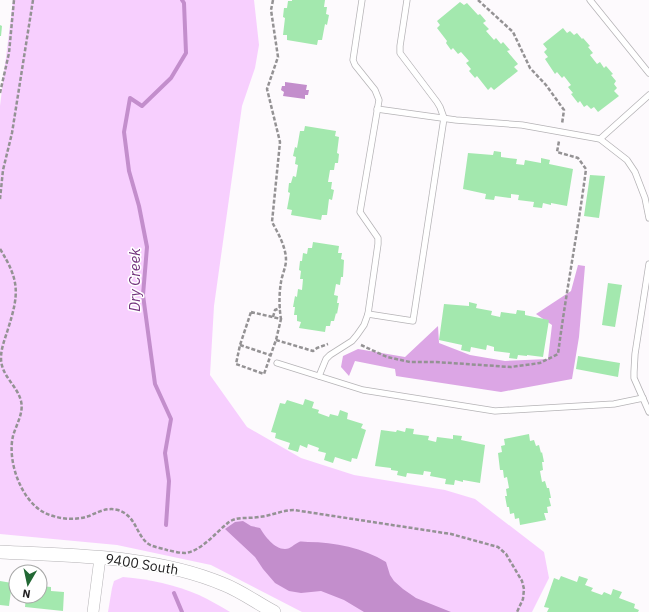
<svg xmlns="http://www.w3.org/2000/svg" width="649" height="612" font-family="'IBM Plex Sans',sans-serif">
  <style>
    .green { fill: #f7cffe }
    .forest { fill: #dca6e5 }
    .water { fill: #c38ecc }
    .lines { fill: none; stroke-linecap: round; stroke-linejoin: round }
    .stream { stroke: #c38ecc; stroke-width: 4 }
    .building { fill: #a3e8ae }
    .service-casing { stroke: #b5b3b6; stroke-width: 7 }
    .minor-casing { stroke: #b5b3b6; stroke-width: 12 }
    .tertiary-casing { stroke: #b5b3b6; stroke-width: 14 }
    .path { stroke: #949294; stroke-width: 2.5; stroke-dasharray: 4 2; stroke-linecap: butt }
    .service { stroke: #fff; stroke-width: 5.5 }
    .minor { stroke: #fff; stroke-width: 11 }
    .tertiary { stroke: #fff; stroke-width: 13 }
    .labels { text-anchor: middle; dominant-baseline: central; stroke-width: 3; stroke-linejoin: round; paint-order: stroke }
    .street-label { font-size: 14px; fill: #232223; stroke: #fff }
    .water-label { font-size: 15px; font-style: italic; fill: #73347e; stroke: #fff }
  </style>
  <rect width="100%" height="100%" fill="#fdfafd"/>
  <g class="green">
    <path d="M13 0H254L259 45 255 68 242 106 214 306 210 375 247 427 301 458 354 475 445 490 475 499 544 552 549 578 532 612H302L211 565 117 545 0 534V106Z"/>
    <path d="M123 577C149 579 176 585 199 595 210 600 220 606 230 612H108L112 588 114 581Z"/>
  </g>
  <path class="forest" d="M578 265 585 266 579 337 572 379 501 392 396 376 395 369 355 361 349 376 341 367 343 356 358 349 405 357 438 326 439 343 470 355 505 361 548 359 552 325 536 314 571 291Z"/>
  <g class="water">
    <path d="M285 82 307 85 306 90H309L308 95H305V99L283 96 284 92 281 90 282 86H285Z"/>
    <path d="M243 521 251 526 260 528C265 536 274 549 285 549 291 549 294 544 299 542 301 541 305 542 308 542 335 542 363 548 386 562L390 575 394 581 403 589 416 598 451 612H364L344 600 321 591 301 593 289 591 275 583 263 569 255 557 225 529 235 522Z"/>
  </g>
  <g class="lines">
    <g class="stream">
      <path d="M166 525 169 481 165 453 171 419 155 384 143 295 147 247 139 206 129 171 124 132 130 98 142 106 171 78 186 53 184 3 182 0"/>
      <path d="M174 593 182 612"/>
    </g>
  </g>
  <g class="building">
    <path d="M292 0H325L324 7H327L326 14 329 15 327 25 325 24 322 40H318L317 45 287 40V35H283L285 18 283 17 284 8H287L288 1H292Z"/>
    <path d="M460 2 464 5 467 3 478 15 480 14 486 21 483 23 489 29 486 31 494 40 496 38 501 44 503 42 510 50 507 51 518 64 514 67 518 71 494 90 491 87 488 90 477 76 475 78 469 71 471 69 466 63 469 61 461 52 458 54 453 48 451 50 446 43 447 41 437 28 440 25 437 21Z"/>
    <path d="M0 25 2 26 1 36H0Z"/>
    <path d="M563 28 567 33 570 31 574 35 577 33 582 39 583 38 590 46 588 47 593 53 590 55 597 64 600 62 604 68 606 66 613 74 611 75 616 81 614 84 617 88 614 91 619 96 598 112 594 107 591 109 587 105 584 107 580 101 578 103 571 94 573 93 568 87 571 85 564 76 562 78 557 72 555 74 545 59 548 57 544 52 547 49 543 44Z"/>
    <path d="M305 126 336 131 335 136 339 137 337 153 339 154 338 163H335L334 170H330L328 182H332L331 189 334 190 332 200 329 199 327 215H322L321 220 291 215 292 210 287 209 290 193 288 192 289 183H291L293 176 296 177 298 165 295 164 296 157 293 156 295 147 297 148 300 131H304Z"/>
    <path d="M494 151 501 152V157L517 159 516 164 524 165 525 160 541 163V158L550 160 549 164 573 169 567 206 551 203V205L543 203 542 208 533 207 534 202 518 200 519 195 511 194V198L495 196 494 200 485 199 486 194 463 189 468 153 493 155Z"/>
    <path d="M590 175 605 176 599 218 584 216Z"/>
    <path d="M313 242 339 246 338 253H342L341 259 344 260 343 277H341L340 285 336 284 334 295 338 296 337 303H339L337 314 336 313 334 321H331L330 326H326L325 332 299 328 301 322 297 321V315H294L295 307H293L295 296 297 297 298 289 302 290 303 279H300L301 271 299 270 300 261H302L303 253 307 254 308 248H312Z"/>
    <path d="M608 283 622 285 615 327 602 325Z"/>
    <path d="M469 302 477 304 476 308 492 311 491 315 500 317 501 312 516 314 517 310 525 311V315L549 320 543 357 527 355V356L518 355 517 359 509 358 510 353 494 351V347L487 345 486 350 471 347 470 352 461 350 462 345 439 340 444 304 469 306Z"/>
    <path d="M578 356 620 363 618 377 576 369Z"/>
    <path d="M305 399 314 402 312 408 319 410 318 413 329 417 330 414 338 416 340 410 348 413 347 419 363 424 361 428 366 430 357 459 352 458 351 462 335 457 333 463 324 460 326 453 318 451 319 448 308 444 307 448 300 445 298 452 288 449 290 443 275 438 276 433 271 432 280 403 285 404 287 400 303 405Z"/>
    <path d="M406 428 414 429 413 434 429 436 428 440 436 442 437 437 453 439V435L462 436 461 440 485 445 480 483 463 480V482L455 480 454 485 445 484 446 479 430 476 431 472 424 471 423 475 407 473 406 477 397 475 398 471 391 470V468L375 466 381 430 396 432 397 430 405 432Z"/>
    <path d="M529 434 530 441 534 440 536 446 539 445 541 453 542 452 544 462H542L543 470 540 471 542 482 545 481 547 488H549L551 498H549L551 506 547 507 548 513H544L546 520 520 525 519 518 515 519 514 513 510 514 509 507H507L505 496H507L506 489 509 488 507 477 504 478 503 470H500L498 453 502 452 501 446 505 445 504 439Z"/>
    <path d="M561 576 577 582 579 576 588 579 585 585 593 588 591 591 602 595 604 592 611 595 613 589 622 592 619 598 635 604 634 608 639 610 638 612H547L549 608 544 607 554 578 559 580Z"/>
    <path d="M0 581 12 583 9 606 0 605Z"/>
    <path d="M40 586 51 587V591L64 592 63 611 25 607 26 596H40Z"/>
  </g>
  <g class="lines">
    <defs>
      <g id="service">
        <path d="M590 0 649 73"/>
        <path d="M377 109 456 120 522 125 600 139 627 160 635 172 645 198 649 218"/>
        <path d="M600 139 649 95"/>
        <path d="M649 264 635 354 634 372V378L649 412"/>
        <path d="M368 314 413 321 444 118 440 107 437 102 400 53V46L407 0"/>
        <path d="M277 363 363 390 495 411 614 404 643 398"/>
        <path d="M319 376 326 359 330 355 352 341 357 335 364 325 368 314 378 244V238L360 212 379 100 375 90 355 65 353 60 362 0"/>
      </g>
      <path id="minor" d="M93 612 100 558"/>
      <path id="tertiary" d="M0 552C73 556 154 555 223 584 241 591 257 603 274 612"/>
    </defs>
    <use href="#service" class="service-casing"/>
    <use href="#minor" class="minor-casing"/>
    <use href="#tertiary" class="tertiary-casing"/>
    <g class="path">
      <path d="M273 0 271 10 278 57 267 89 280 142 272 222C278 233 286 247 286 260 286 267 282 275 281 282 279 294 279 307 281 319"/>
      <path d="M478 0 513 32 530 68 546 85 564 110 562 124"/>
      <path d="M0 93 9 53 14 0"/>
      <path d="M0 199 3 170 12 133 33 0"/>
      <path d="M0 249C20 281 19 294 8 329 5 339 1 348 1 358 1 376 17 385 21 401 24 413 16 425 13 436 7 461 21 501 45 513 58 519 75 521 89 516 98 512 107 507 118 510 136 516 135 532 147 543 152 547 161 548 167 550 172 551 179 553 185 553 202 551 216 532 229 522 238 516 248 519 259 517 271 516 282 510 294 510L451 534 498 547 506 554 522 581 524 589 523 599 517 612"/>
      <path d="M251 312 281 319 276 340 264 374 236 364 240 345Z"/>
      <path d="M273 317 275 310 280 308"/>
      <path d="M276 340 313 351 317 348 328 344"/>
      <path d="M240 345 270 355"/>
      <path d="M361 345 387 357 410 362H436L511 367 540 363 558 354C566 292 578 231 586 169L578 158 557 152 559 141"/>
    </g>
    <use href="#service" class="service"/>
    <use href="#minor" class="minor"/>
    <use href="#tertiary" class="tertiary"/>
  </g>
  <g class="labels">
    <g class="street-label">
      <text transform="translate(142 564) rotate(9)">9400 South</text>
    </g>
    <g class="water-label">
      <text transform="translate(134 280) rotate(-90)">Dry Creek</text>
    </g>
  </g>
  <g transform="translate(28 584) rotate(189)"><circle r="19" fill="#ffffff" stroke="#a7a7a7"/>
  <path d="M0-3L7 15L0 10L-7 15Z" fill="#226834"/>
  <text y="-6" font-size="11" font-weight="bold" text-anchor="middle" fill="#232223">N</text>
  </g>
</svg>
